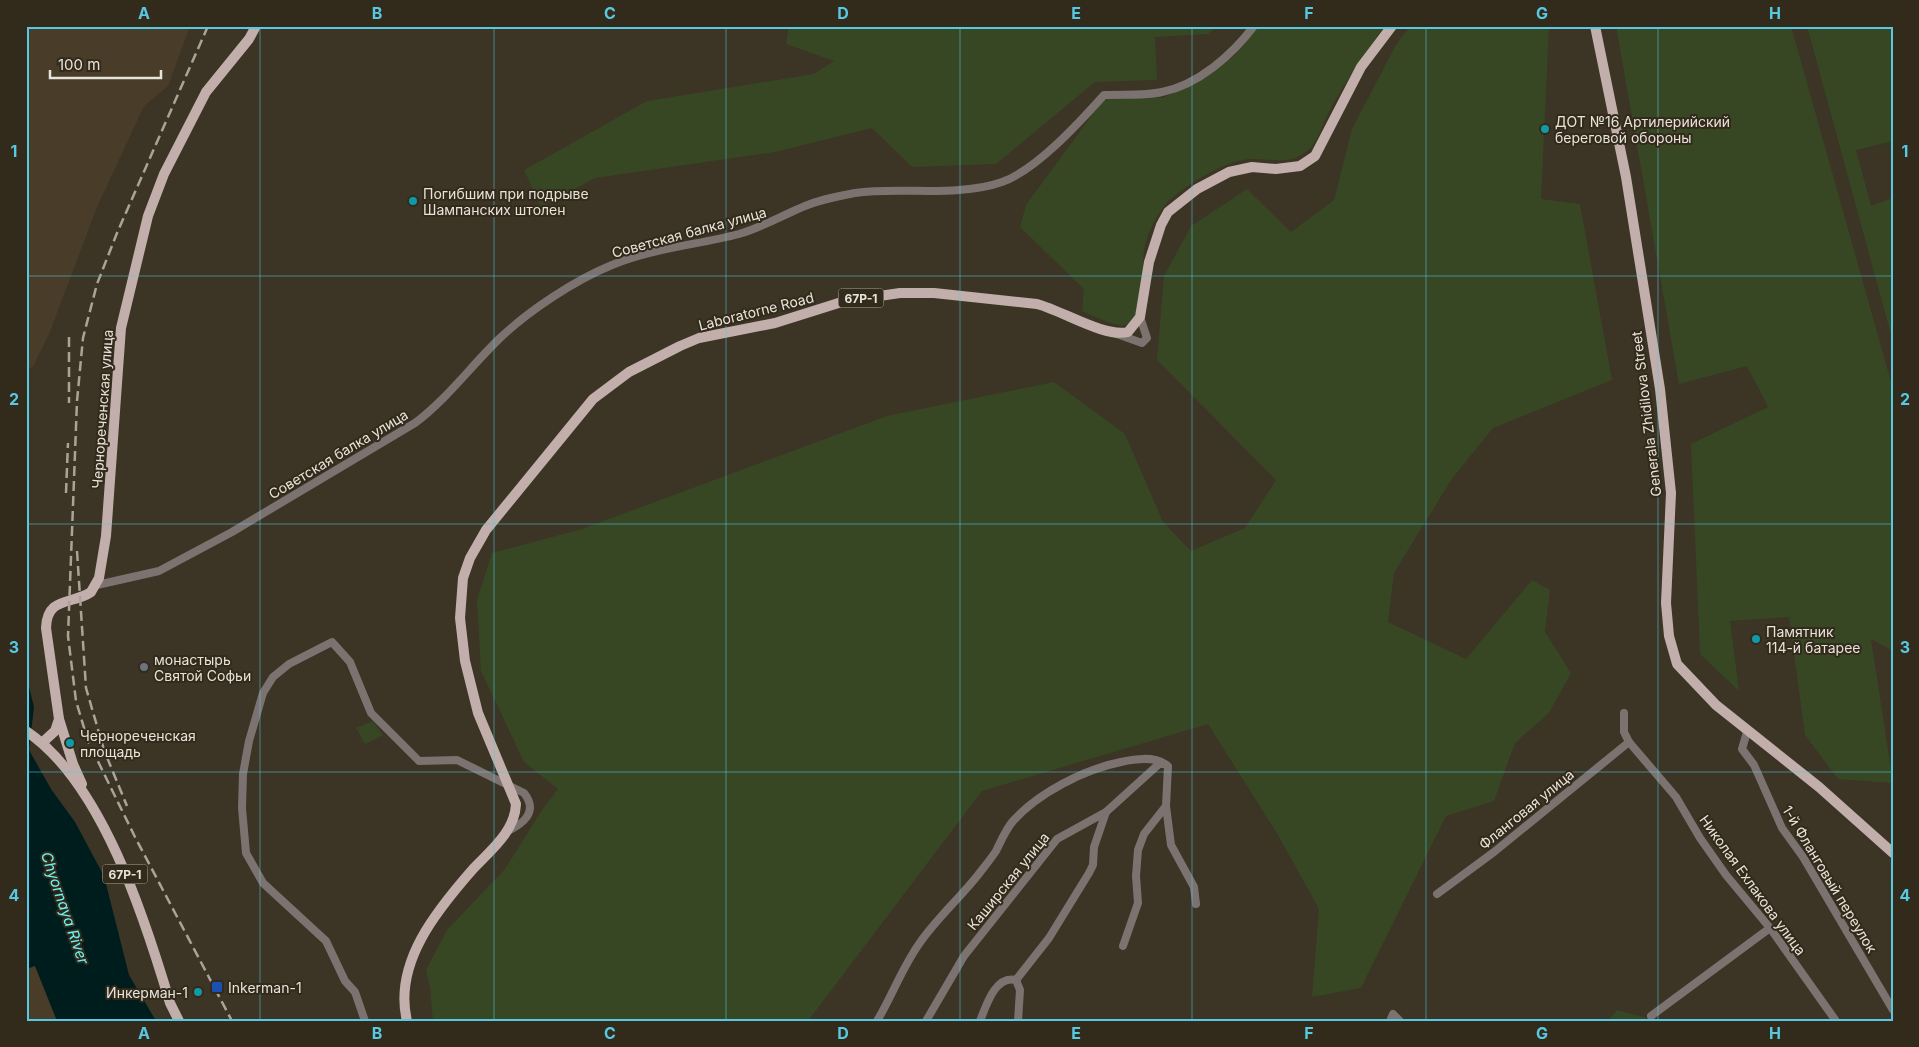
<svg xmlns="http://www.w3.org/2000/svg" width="1919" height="1047" font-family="Inter,sans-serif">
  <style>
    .built { fill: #493d2a }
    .green { fill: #374724 }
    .water { fill: #001d1e }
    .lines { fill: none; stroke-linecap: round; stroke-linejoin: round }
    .minor { stroke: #7c7371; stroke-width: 8 }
    .major { stroke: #c2afab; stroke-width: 10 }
    .rail { stroke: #aaa398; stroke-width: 2.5; stroke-dasharray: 10 5; stroke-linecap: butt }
    .grid { fill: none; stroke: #57c9e2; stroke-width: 1; stroke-opacity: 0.55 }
    .culture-dot { fill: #0f9aa8; stroke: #322a1b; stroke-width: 2 }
    .worship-dot { fill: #6b7280; stroke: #322a1b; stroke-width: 2 }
    .transit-dot { fill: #1a4fb4; stroke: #322a1b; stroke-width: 2 }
    .labels { text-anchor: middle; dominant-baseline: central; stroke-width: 4; stroke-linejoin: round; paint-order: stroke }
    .shield { fill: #322a1b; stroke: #b1aba0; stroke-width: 1 }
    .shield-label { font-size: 12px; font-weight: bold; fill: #e8e2d9 }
    .poi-label { font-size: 14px; fill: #e8e2d9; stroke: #322a1b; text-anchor: start }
    .street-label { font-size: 14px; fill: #e8e2d9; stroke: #322a1b }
    .water-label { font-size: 15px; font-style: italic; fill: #6cf6f7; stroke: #322a1b }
    .neatline { fill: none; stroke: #57c9e2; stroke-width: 2 }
    .grid-label { font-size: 16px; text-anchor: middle; font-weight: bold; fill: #57c9e2 }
  </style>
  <rect width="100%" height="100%" fill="#3c3425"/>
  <g class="built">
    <path d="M26 26H190L168 86 144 106 97 207 49 334 33 366 26 371Z"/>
    <path d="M35 966 57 1021H26V969Z"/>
  </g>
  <g class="green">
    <path d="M789 26H1217L1208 34 1155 37 1157 80 1095 82 996 164 912 167 872 128 775 152 595 178 541 207 524 170 647 101 814 74 834 61 786 44Z"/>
    <path d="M1257 26H1385C1364 54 1345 82 1329 112 1322 124 1319 142 1307 151 1289 166 1270 158 1249 159 1224 161 1176 189 1162 209 1154 220 1146 237 1144 250 1142 267 1145 299 1138 314 1135 320 1129 323 1123 326L1107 322 1082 311 1084 289 1020 227 1026 205 1103 100 1129 96 1162 98 1197 82 1234 56Z"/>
    <path d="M1411 26H1549L1541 199 1580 204 1612 380 1493 428 1451 480 1394 573 1388 622 1466 659 1532 580 1550 590 1545 632 1571 673 1549 713 1515 743 1494 801 1446 816 1361 988 1312 997 1319 909 1278 835 1208 724 982 791 808 1021H433L430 987 426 970 447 930 505 869 542 810 558 789 524 762 481 671 477 600 492 553 582 529 887 416 1054 382 1125 434 1163 522 1191 551 1245 528 1276 480 1157 360 1164 276 1191 226 1247 189 1291 232 1334 200 1352 129 1397 43Z"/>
    <path d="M1616 26H1791L1893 389V651L1871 639 1893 783 1838 779 1805 735 1789 617 1730 621 1739 691 1700 654 1691 444 1768 407 1747 366 1679 384Z"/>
    <path d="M1807 26H1893V141L1856 150 1871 206 1893 198V342Z"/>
    <path d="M373 721 383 735 365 744 356 728Z"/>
    <path d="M1617 1010 1658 1021H1608Z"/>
  </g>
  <path class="water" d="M26 675 34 707 29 750 51 789 75 822 104 876 129 975 156 1021H57L35 966 26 969Z"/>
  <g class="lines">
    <g class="minor">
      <path d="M1114 333 1142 343 1147 338 1140 317"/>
      <path d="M97 585 159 571 232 532 415 423C447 399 471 366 499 339 528 311 575 280 612 265 653 248 697 245 739 234 763 227 783 215 805 206 821 199 839 196 855 193 889 188 925 193 959 190 973 189 988 187 1002 182 1036 170 1079 123 1104 95 1123 94 1145 96 1162 92 1198 85 1232 55 1254 26"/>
      <path d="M1624 713V732L1629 742 1676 797 1700 838 1726 875 1770 928 1836 1021"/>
      <path d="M1747 732 1742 749 1754 765 1782 828 1803 857 1893 1010"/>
      <path d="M1166 806 1171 845 1194 887 1196 904"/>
      <path d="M1437 894 1494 852 1629 742"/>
      <path d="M1016 980 1020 990 1018 1021"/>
      <path d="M1651 1016 1770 928"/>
      <path d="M365 1021 355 992 345 981 326 941 263 883 246 853 242 808 243 774 249 741 263 693 273 677 289 664 332 642 350 662 371 713 419 761 457 760 524 793C539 812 523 824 506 832"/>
      <path d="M877 1021C892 996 902 968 919 944 936 919 959 899 978 875 984 867 991 859 996 851 1001 841 1006 829 1013 821 1038 793 1085 769 1121 762 1135 759 1153 756 1165 764"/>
      <path d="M926 1021 964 956 1057 839 1106 812 1159 764H1165L1168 766 1166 806 1144 834 1138 850 1136 876 1138 903 1123 946"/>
      <path d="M980 1021C986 1006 995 975 1016 980L1049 938 1089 873 1093 865 1094 847 1106 812"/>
      <path d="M1390 1021 1393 1014 1400 1021"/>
    </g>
    <g class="major">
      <path d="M1595 26 1626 177 1660 389 1671 493 1666 603 1669 636 1677 664 1716 705 1819 787 1893 853"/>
      <path d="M59 719 73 764 82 784"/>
      <path d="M26 731C102 782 145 919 170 1003L179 1021"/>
      <path d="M43 742 55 731 59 719 46 628C47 596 72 605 91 592L99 578 106 536 121 328 148 216 164 174 206 92 249 39 256 26"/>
      <path d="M407 1021C393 963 437 910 473 869 491 850 515 831 516 804L478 713 465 661 460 618 463 578 470 558 486 530 593 399 629 372 680 346 699 338 775 323 845 301 900 293H934L1037 304C1063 311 1105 338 1128 332L1140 317 1149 262 1161 225 1168 212 1197 189 1229 172 1252 167 1276 169 1300 166 1315 156 1361 67 1392 26"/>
    </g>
    <g class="rail">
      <path d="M208 26 117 233 97 284 83 338 77 401 68 636 76 701 88 741 135 837 232 1021"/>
      <path d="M69 337V403"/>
      <path d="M66 493 68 443"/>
      <path d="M77 551 86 688 104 750 127 806"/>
    </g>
  </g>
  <path class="grid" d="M260 26V1021M494 26V1021M726 26V1021M960 26V1021M1192 26V1021M1426 26V1021M1658 26V1021M26 276H1893M26 524H1893M26 772H1893"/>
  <g class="culture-dot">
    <circle cx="1545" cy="129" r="5"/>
    <circle cx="413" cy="201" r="5"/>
    <circle cx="1756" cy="639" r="5"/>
    <circle cx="70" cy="743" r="5"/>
    <circle cx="198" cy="992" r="5"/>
  </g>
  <circle class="worship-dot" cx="144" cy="667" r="5"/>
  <rect class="transit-dot" x="211" y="981" width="12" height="12" rx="2.5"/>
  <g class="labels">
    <g class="shield">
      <rect x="838.5" y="288.5" width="45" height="19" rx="4"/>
      <rect x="102.5" y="864.5" width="45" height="19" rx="4"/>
    </g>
    <g class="shield-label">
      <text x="861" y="298">67Р-1</text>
      <text x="125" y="874">67Р-1</text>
    </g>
    <g class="poi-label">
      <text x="1555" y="121">ДОТ №16 Артилерийский<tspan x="1555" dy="16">береговой обороны</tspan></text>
      <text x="423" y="193">Погибшим при подрыве<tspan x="423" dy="16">Шампанских штолен</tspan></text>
      <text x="1766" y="631">Памятник<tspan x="1766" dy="16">114-й батарее</tspan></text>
      <text x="154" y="659">монастырь<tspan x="154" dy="16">Святой Софьи</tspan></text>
      <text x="80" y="735">Чернореченская<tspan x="80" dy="16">площадь</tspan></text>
      <text x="228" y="987">Inkerman-1</text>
      <text x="188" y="992" text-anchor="end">Инкерман-1</text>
    </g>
    <g class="street-label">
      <text transform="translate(689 232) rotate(-15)">Советская балка улица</text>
      <text transform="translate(756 311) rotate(-14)">Laboratorne Road</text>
      <text transform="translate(102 409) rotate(-86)">Чернореченская улица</text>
      <text transform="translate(1646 414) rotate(-97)">Generala Zhidilova Street</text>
      <text transform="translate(338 454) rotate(-31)">Советская балка улица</text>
      <text transform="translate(1526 809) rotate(-39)">Фланговая улица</text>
      <text transform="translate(1830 879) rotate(59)">1-й Фланговый переулок</text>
      <text transform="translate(1008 881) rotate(-51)">Каширская улица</text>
      <text transform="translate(1753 885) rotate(54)">Николая Ехлакова улица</text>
    </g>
    <g class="water-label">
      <text transform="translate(65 908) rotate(71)">Chyornaya River</text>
    </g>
  </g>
  <rect width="1919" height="1047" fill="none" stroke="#322a1b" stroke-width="55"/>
  <path d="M50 70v8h111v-8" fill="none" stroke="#e8e2d9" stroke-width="2.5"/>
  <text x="58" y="70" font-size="15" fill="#e8e2d9" stroke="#322a1b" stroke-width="4" paint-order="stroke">100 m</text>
  <rect x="28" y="28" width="1864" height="992" class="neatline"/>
  <g class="grid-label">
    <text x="144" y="19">A</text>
    <text x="377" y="19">B</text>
    <text x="610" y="19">C</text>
    <text x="843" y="19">D</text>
    <text x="1076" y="19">E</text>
    <text x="1309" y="19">F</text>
    <text x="1542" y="19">G</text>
    <text x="1775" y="19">H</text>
    <text x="14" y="157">1</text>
    <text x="1905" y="157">1</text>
    <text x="14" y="405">2</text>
    <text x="1905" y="405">2</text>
    <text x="14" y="653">3</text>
    <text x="1905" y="653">3</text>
    <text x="14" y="901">4</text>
    <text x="1905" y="901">4</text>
    <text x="144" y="1039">A</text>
    <text x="377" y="1039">B</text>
    <text x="610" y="1039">C</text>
    <text x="843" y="1039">D</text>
    <text x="1076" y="1039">E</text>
    <text x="1309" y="1039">F</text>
    <text x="1542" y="1039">G</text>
    <text x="1775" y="1039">H</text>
  </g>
</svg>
